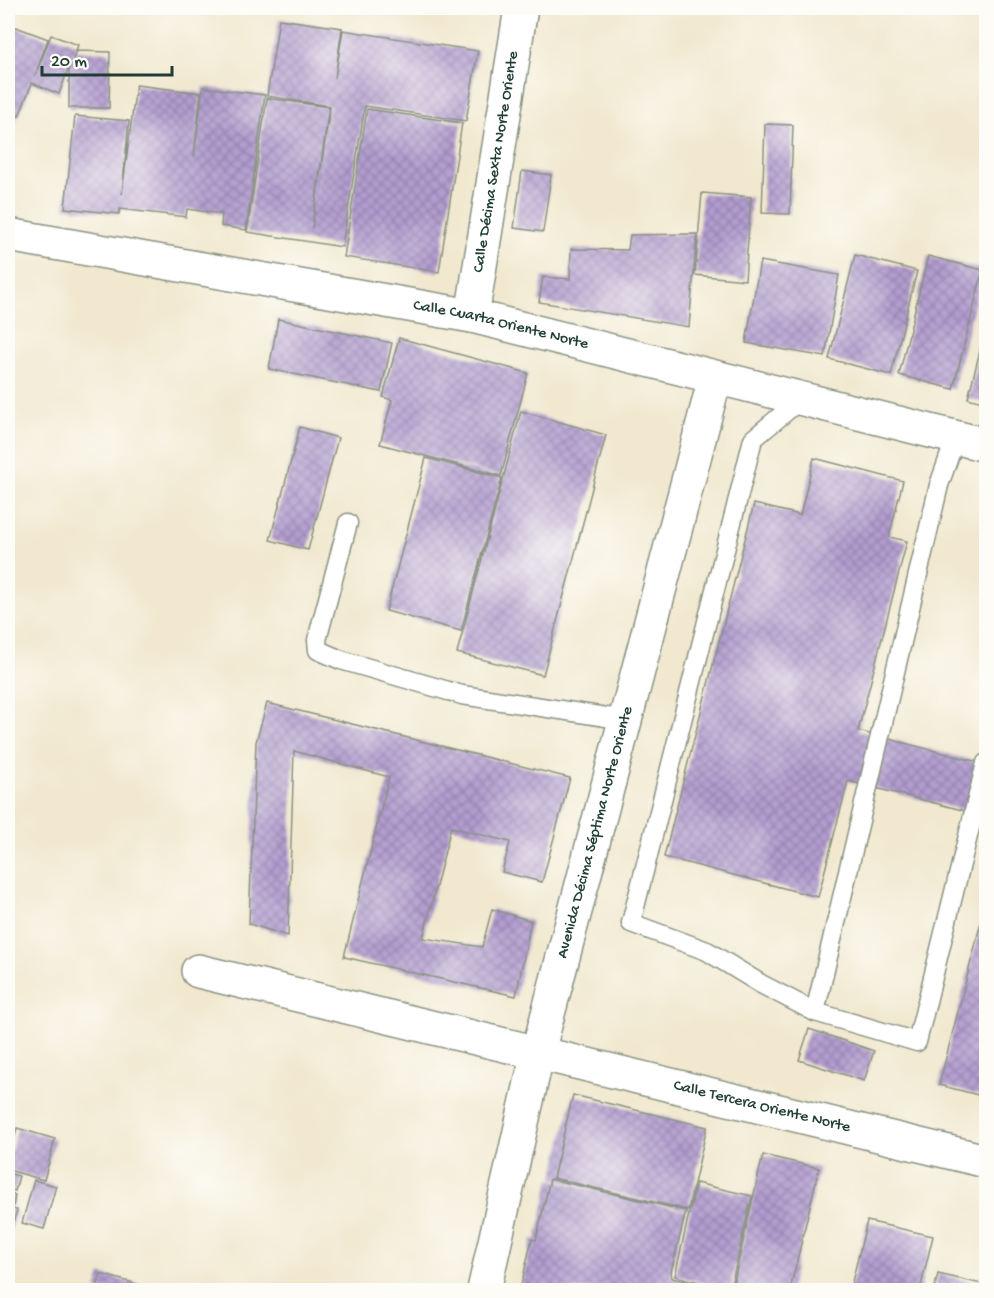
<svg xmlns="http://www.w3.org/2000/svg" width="994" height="1298" font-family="'Gochi Hand',sans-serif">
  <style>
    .building { fill: url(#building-cross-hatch) }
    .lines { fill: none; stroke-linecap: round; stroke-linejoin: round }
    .service-casing { stroke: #889282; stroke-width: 21 }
    .minor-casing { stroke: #889282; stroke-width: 36 }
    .service { stroke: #fff; stroke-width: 18 }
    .minor { stroke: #fff; stroke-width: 33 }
    .labels { text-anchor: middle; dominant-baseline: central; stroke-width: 5; stroke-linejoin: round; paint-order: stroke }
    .street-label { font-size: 16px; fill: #1f3d34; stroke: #fdfcf7 }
  </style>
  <defs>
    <pattern id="building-cross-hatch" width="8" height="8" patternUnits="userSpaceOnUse" patternTransform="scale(1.5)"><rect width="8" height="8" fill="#b39dd0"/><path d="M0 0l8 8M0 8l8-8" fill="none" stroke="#9181aa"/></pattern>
  </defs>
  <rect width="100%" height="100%" fill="#fdfcf7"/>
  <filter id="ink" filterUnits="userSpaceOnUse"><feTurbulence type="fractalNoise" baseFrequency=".0167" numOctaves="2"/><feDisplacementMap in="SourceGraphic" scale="12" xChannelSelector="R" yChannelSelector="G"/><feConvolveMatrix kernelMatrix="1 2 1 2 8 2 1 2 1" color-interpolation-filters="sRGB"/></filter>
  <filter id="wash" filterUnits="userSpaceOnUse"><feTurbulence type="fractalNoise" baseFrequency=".008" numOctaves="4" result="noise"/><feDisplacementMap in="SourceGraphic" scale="24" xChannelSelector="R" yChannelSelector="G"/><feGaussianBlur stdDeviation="1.35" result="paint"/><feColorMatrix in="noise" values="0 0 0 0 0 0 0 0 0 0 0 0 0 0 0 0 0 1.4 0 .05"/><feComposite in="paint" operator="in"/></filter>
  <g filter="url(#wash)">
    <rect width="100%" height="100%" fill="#f1e8cf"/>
    <g id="blocks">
      <g class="building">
        <path d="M279 19 342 28 335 78 343 30 478 51 466 121 365 106 342 247 247 232 267 98 329 107 312 228 330 106 267 96Z"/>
        <path d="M8 24 48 39 35 76 51 35 78 45 73 60 77 51 110 52 109 108H69V67L59 94 32 83 19 116 8 112Z"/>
        <path d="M136 85 201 93 194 157 203 87 265 95 246 230 221 226 222 214 187 209 186 217 120 209 119 214 65 208 75 116 129 121 122 194Z"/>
        <path d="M367 109 462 123 439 272 344 257Z"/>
        <path d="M8 113 17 117 8 142Z"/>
        <path d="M765 124 793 125 790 214 762 213Z"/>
        <path d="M522 171 551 175 543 232 514 228Z"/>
        <path d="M702 193 751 197 745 280 695 275Z"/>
        <path d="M697 234 689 327 539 302 543 277 570 279 571 249 628 250 630 235Z"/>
        <path d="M855 255 917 271 891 375 829 359Z"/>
        <path d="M928 256 983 270 953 389 899 375Z"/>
        <path d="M760 261 839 275 825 357 746 343Z"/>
        <path d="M278 319 392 343 381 392 269 369Z"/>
        <path d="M986 327V403L968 398Z"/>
        <path d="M399 338 528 373 501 476 380 444 392 400 383 397Z"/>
        <path d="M521 411 606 435 543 675 457 653Z"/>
        <path d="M300 427 338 438 308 550 270 540Z"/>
        <path d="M426 458 502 478 461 631 386 611Z"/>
        <path d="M814 458 903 481 889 537 907 541 858 731 986 764V816L848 781 818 897 664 857 754 504 800 515Z"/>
        <path d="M267 703 570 778 542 882 502 872 510 842 451 827 423 938 482 947 492 909 531 921 516 996 344 957 389 777 294 751 288 936 249 924 256 742Z"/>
        <path d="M986 903V1097L939 1085Z"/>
        <path d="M809 1029 874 1051 864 1081 799 1060Z"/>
        <path d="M573 1095 707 1127 688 1210 553 1178Z"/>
        <path d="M17 1128 55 1139 44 1180 8 1170V1161Z"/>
        <path d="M763 1155 819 1168 790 1290H732Z"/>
        <path d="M8 1173 19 1176 15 1191 8 1189Z"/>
        <path d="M550 1179 686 1211 671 1272 672 1278 712 1287 711 1290H520L532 1239 536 1240Z"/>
        <path d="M34 1180 56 1186 44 1229 22 1223Z"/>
        <path d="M696 1183 752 1196 730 1290 675 1276Z"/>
        <path d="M8 1193 15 1195 13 1207 8 1205Z"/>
        <path d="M8 1208 17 1210 8 1240Z"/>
        <path d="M867 1221 933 1236 920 1290H850Z"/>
        <path d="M101 1274 158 1290H96Z"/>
        <path d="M938 1274 986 1285V1290H934Z"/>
      </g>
    </g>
  </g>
  <g filter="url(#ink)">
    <use href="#blocks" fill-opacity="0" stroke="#889282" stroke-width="1.5"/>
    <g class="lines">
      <defs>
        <g id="service">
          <path d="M801 399 753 439 631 923 707 951 761 984 815 1012 917 1042 986 763"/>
          <path d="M348 523 317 640 318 650 341 660 462 695 626 720"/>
          <path d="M815 1012 939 485 956 437"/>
        </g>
        <g id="minor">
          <path id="s1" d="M8 235 472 316 986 445"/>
          <path id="s2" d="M472 316 521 8"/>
          <path id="s3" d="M198 971 986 1161"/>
          <path id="s4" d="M484 1290 538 1052 715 378"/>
        </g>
      </defs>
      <use href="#service" class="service-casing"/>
      <use href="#minor" class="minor-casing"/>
      <use href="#service" class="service"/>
      <use href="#minor" class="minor"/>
    </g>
  </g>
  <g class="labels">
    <g class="street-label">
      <text stroke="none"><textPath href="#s2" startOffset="156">Calle Décima Sexta Norte Oriente</textPath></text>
      <text stroke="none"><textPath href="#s1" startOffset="501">Calle Cuarta Oriente Norte</textPath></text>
      <text stroke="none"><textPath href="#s4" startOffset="471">Avenida Décima Séptima Norte Oriente</textPath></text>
      <text stroke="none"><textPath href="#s3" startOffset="580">Calle Tercera Oriente Norte</textPath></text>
    </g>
  </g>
  <rect width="994" height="1298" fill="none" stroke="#fdfcf7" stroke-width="30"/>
  <path d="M42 66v9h130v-9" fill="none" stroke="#1f3d34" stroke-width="3"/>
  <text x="51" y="66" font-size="18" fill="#1f3d34" stroke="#fdfcf7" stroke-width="4.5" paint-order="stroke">20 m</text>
</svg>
